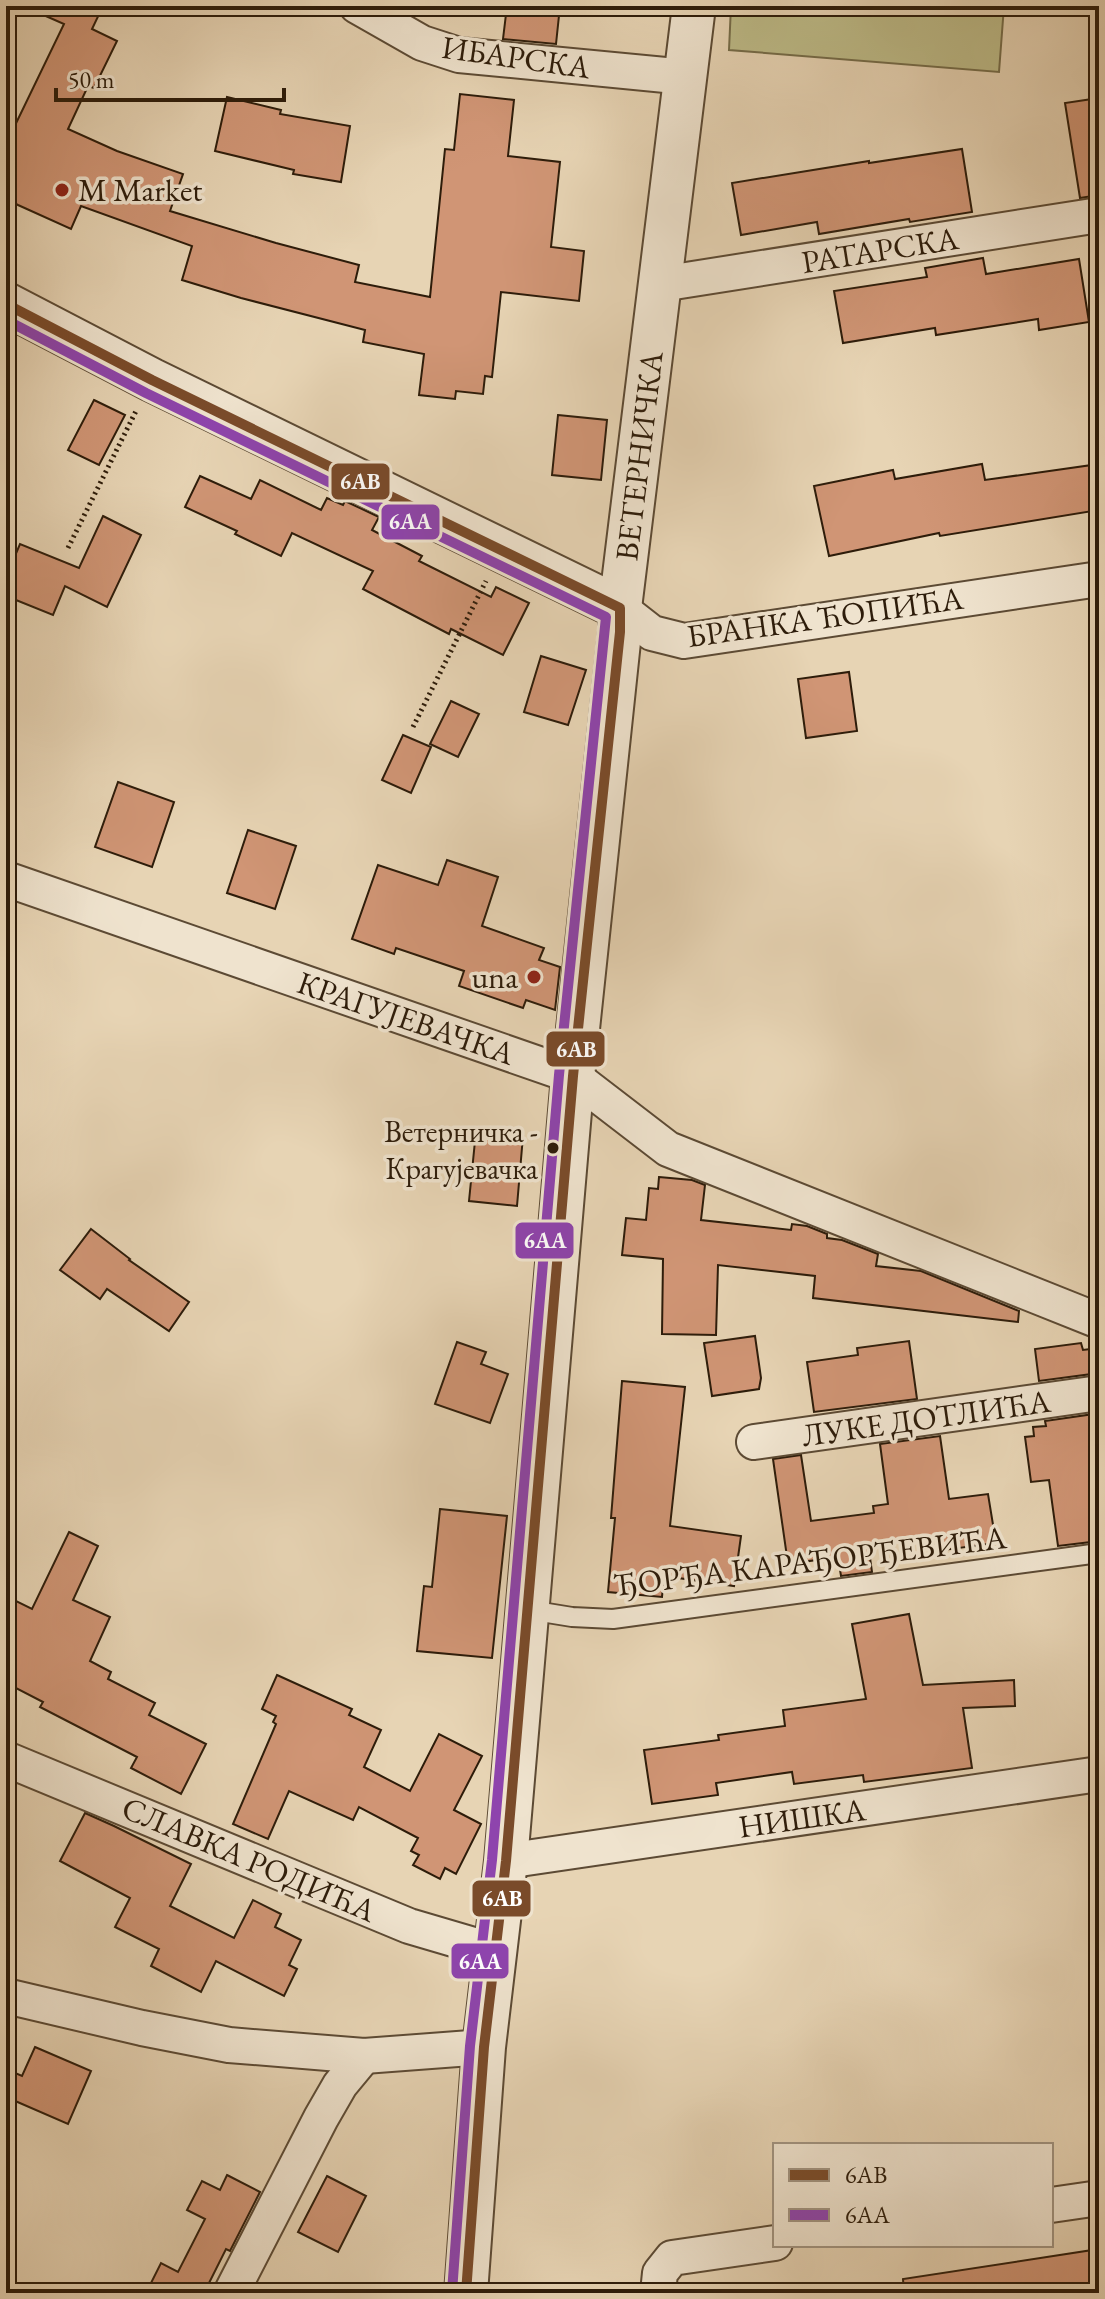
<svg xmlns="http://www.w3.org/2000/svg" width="1105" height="2299" font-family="'EB Garamond',serif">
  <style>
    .green { fill: #bdbb88; stroke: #756c49; stroke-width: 2 }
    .building { fill: #d09575; stroke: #2d1c0a; stroke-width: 2 }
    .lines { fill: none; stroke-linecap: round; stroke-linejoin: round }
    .service-casing { stroke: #5c4a34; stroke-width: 22 }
    .minor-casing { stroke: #5c4a34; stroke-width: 38 }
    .tertiary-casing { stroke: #5c4a34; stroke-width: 46 }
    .path { stroke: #2d1c0a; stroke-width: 5; stroke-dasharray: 2 4; stroke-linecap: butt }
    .service { stroke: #efe3ce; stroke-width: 18 }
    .minor { stroke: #efe3ce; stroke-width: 34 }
    .tertiary { stroke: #efe3ce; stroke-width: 42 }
    .bus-1-casing { stroke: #efe3ce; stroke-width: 16 }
    .bus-2-casing { stroke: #efe3ce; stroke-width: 16 }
    .bus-1 { stroke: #7a4b2a; stroke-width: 10 }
    .bus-2 { stroke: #8e44ad; stroke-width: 10 }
    .poi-dot { fill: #8f2418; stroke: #efe3ce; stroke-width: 3 }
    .bus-dot { fill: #2d1c0a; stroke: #efe3ce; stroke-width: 3 }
    .labels { text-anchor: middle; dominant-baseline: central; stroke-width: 7; stroke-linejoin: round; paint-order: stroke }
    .bus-label { font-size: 30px; fill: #2d1c0a; stroke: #efe3ce; text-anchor: end }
    .street-label { font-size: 32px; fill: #2d1c0a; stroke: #efe3ce }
    .poi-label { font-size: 32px; fill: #2d1c0a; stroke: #efe3ce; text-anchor: start }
    .line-badge { stroke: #efe3ce; stroke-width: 3 }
    .badge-label { font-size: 22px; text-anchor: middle; font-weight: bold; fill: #fff }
  </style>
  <rect width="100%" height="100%" fill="#e7d4b4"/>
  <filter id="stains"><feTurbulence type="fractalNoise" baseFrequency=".0025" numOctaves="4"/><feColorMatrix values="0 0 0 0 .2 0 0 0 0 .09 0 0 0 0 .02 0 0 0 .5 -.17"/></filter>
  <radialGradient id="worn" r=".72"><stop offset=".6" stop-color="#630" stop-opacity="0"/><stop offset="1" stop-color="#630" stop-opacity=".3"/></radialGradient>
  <path class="green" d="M731 6H1004L999 72 729 50Z"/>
  <g class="building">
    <path d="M23 6H103L92 29 117 41 94 88 88 86 68 129 117 151 183 174 170 211 276 243 359 265 355 282 430 297 445 149 454 150 460 94 514 100 508 156 560 162 551 247 584 251 579 301 501 292 492 377 485 376 483 394 456 391 455 399 419 395 424 354 363 342 365 330 241 298 182 280 192 246 81 206 71 229 18 205 6 199V144L64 24Z"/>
    <path d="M507 6H560L556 44 503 39Z"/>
    <path d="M227 97 281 110 280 114 350 126 341 182 293 174 294 170 215 151Z"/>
    <path d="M1099 98V195L1080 198 1065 103Z"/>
    <path d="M962 149 972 212 910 222 909 219 819 234 817 222 741 235 732 183 869 161V163Z"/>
    <path d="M983 258 986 274 1079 259 1089 322 1039 330 1038 319 936 335 935 328 843 343 834 291 927 277 925 268Z"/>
    <path d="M94 400 125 415 99 465 68 450Z"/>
    <path d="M558 415 607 420 601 480 552 475Z"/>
    <path d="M982 464 985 480 1099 464V510L940 536 939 533 829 556 814 486 893 470 895 479Z"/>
    <path d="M200 476 251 499 260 480 321 510 327 498 343 505 345 501 379 517 372 530 422 556 419 561 491 597 496 587 529 603 503 655 451 629 449 634 363 589 373 571 292 533 281 556 235 534 237 531 185 507Z"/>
    <path d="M103 516 141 535 107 607 65 586 53 615 6 596V577L20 544 79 568Z"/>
    <path d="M541 656 586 670 568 725 524 712Z"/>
    <path d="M849 672 857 731 806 738 798 679Z"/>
    <path d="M451 701 479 714 458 757 430 744Z"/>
    <path d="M403 735 431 747 411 793 382 780Z"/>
    <path d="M118 782 174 802 152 867 95 847Z"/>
    <path d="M248 830 296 846 275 909 227 893Z"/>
    <path d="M447 860 498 877 482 926 544 948 539 960 560 967 555 1010 526 1000 523 1008 459 986 464 971 396 948 394 954 352 939 378 865 438 885Z"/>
    <path d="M476 1131 523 1136 517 1206 469 1201Z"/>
    <path d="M659 1177 692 1180 705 1185 701 1220 791 1230 792 1224 807 1226 827 1234V1238L842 1240 878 1254 876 1266 921 1271 1019 1311 1018 1322 813 1298 815 1276 718 1265 716 1335 662 1334 663 1259 622 1255 626 1218 646 1220 649 1188 658 1189Z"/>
    <path d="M91 1229 130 1259 129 1260 189 1302 169 1331 107 1289 100 1299 60 1270Z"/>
    <path d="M755 1336 761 1378 759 1389 712 1396 704 1343Z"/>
    <path d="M909 1341 917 1399 814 1412 807 1362 858 1355 857 1348Z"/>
    <path d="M457 1342 486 1352 481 1364 508 1374 490 1423 435 1404Z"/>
    <path d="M1081 1343 1083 1350 1099 1348V1373L1039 1381 1035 1349Z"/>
    <path d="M622 1381 685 1387 670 1526 741 1536 734 1586 664 1576 662 1597 608 1592 615 1518H611Z"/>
    <path d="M1094 1414 1099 1457V1541L1058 1546 1049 1480 1031 1482 1025 1437 1034 1436 1033 1427 1046 1426 1045 1421Z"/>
    <path d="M940 1436 949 1499 988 1494 996 1543 944 1550 942 1535 868 1544 872 1572 841 1576 838 1557 788 1564 773 1459 801 1455 811 1521 874 1513 873 1506 888 1504 880 1444Z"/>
    <path d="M440 1509 507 1516 492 1658 417 1651 424 1586 432 1587Z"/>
    <path d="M69 1532 98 1546 73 1600 110 1617 90 1661 111 1672 108 1679 155 1703 149 1715 206 1744 181 1794 131 1768 137 1757 40 1707 43 1702 6 1683V1596L32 1609Z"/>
    <path d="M909 1614 923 1685 1014 1680 1015 1706 963 1708 972 1768 864 1782 863 1775 794 1784 792 1772 716 1783 718 1795 652 1804 644 1750 719 1740 718 1735 785 1726 783 1710 866 1699 852 1624Z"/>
    <path d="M277 1675 352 1709 349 1715 381 1730 364 1767 410 1791 439 1734 482 1756 454 1810 481 1824 456 1874 445 1868 440 1879 413 1865 419 1855 411 1851 418 1838 359 1807 353 1820 289 1791 268 1839 233 1824 276 1724 273 1722 276 1716 262 1709Z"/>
    <path d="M85 1813 114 1826 191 1864 170 1906 234 1938 253 1900 281 1914 275 1927 301 1940 289 1965 297 1969 284 1996 216 1961 201 1992 151 1966 159 1949 115 1927 130 1898 60 1861Z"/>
    <path d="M35 2047 91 2071 68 2124 6 2097V2069L22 2076Z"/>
    <path d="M227 2175 260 2192 230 2251 226 2249 207 2287 212 2289 211 2293H146L161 2263 178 2272 205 2219 187 2210 202 2181 220 2190Z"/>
    <path d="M327 2176 366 2196 338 2252 298 2232Z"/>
    <path d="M1099 2249V2293H904L903 2279Z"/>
  </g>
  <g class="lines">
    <defs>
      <path id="service" d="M529 1610 572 1617 613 1619 1099 1553"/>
      <g id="minor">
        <path d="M357 6 422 43 459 55 686 77"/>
        <path d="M661 284 1099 215"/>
        <path d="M620 608 652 633 684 641 1099 579"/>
        <path d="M6 879 573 1076 668 1149 1099 1321"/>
        <path d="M754 1442 1099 1393"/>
        <path d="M6 1759 409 1926 494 1951"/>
        <path d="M506 1861 1099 1774"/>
        <path d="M6 1996 142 2028 229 2045 364 2056 484 2047"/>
        <path d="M1051 2205 1099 2198"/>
        <path d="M231 2293 321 2118 340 2085 364 2056"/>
        <path d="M658 2293 660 2273 672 2258 775 2243"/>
      </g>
      <g id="tertiary">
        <path d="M6 304 152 380 620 608"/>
        <path d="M466 2293 484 2047 506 1861 573 1076 620 632V608L694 6"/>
      </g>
    </defs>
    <use href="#service" class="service-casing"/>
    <use href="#minor" class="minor-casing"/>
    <use href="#tertiary" class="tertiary-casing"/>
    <g class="path">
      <path d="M68 548 137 409"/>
      <path d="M413 727 486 581"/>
    </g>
    <use href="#service" class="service"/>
    <use href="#minor" class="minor"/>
    <use href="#tertiary" class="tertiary"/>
    <defs>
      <path id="bus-1" d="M6 304 152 380 620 608V632L573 1076 506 1861 484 2047 466 2293"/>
      <path id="bus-2" d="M6 320 146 393 606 617 559 1075 492 1860 470 2046 452 2292"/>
    </defs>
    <use href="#bus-1" class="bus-1-casing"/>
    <use href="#bus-2" class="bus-2-casing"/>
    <use href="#bus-1" class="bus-1"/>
    <use href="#bus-2" class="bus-2"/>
  </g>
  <g class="poi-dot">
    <circle cx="62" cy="190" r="8"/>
    <circle cx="534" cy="977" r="8"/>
  </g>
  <circle class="bus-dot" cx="553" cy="1148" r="7"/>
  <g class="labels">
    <g class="bus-label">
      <text x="538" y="1131">Ветерничка -<tspan x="538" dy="37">Крагујевачка</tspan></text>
    </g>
    <g class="street-label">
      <text transform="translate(516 57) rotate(8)">ИБАРСКА</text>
      <text transform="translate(880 250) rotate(-9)">РАТАРСКА</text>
      <text transform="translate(639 456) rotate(-83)">ВЕТЕРНИЧКА</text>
      <text transform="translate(825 617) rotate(-8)">БРАНКА ЋОПИЋА</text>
      <text transform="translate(406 1018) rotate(19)">КРАГУЈЕВАЧКА</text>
      <text transform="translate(926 1418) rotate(-8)">ЛУКЕ ДОТЛИЋА</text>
      <text transform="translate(810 1561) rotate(-7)">ЂОРЂА КАРАЂОРЂЕВИЋА</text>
      <text transform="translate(802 1818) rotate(-8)">НИШКА</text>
      <text transform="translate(249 1859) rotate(23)">СЛАВКА РОДИЋА</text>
    </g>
    <g class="poi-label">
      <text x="78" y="190">M Market</text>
      <text x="518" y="977" text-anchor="end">una</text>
    </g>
  </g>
  <g class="line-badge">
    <rect x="330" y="462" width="61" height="39" rx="8" fill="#7a4b2a"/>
    <rect x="380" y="503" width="61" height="38" rx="8" fill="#8e44ad"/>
    <rect x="545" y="1030" width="61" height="38" rx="8" fill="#7a4b2a"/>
    <rect x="514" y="1221" width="61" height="39" rx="8" fill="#8e44ad"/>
    <rect x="471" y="1879" width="61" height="39" rx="8" fill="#7a4b2a"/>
    <rect x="450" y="1942" width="60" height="38" rx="8" fill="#8e44ad"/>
  </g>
  <g class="badge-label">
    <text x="360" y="489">6AB</text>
    <text x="410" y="529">6AA</text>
    <text x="576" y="1057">6AB</text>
    <text x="545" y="1248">6AA</text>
    <text x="502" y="1906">6AB</text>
    <text x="480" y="1969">6AA</text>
  </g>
  <rect width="1105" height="2299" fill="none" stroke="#e7d4b4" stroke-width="32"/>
  <rect x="8" y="8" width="1089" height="2283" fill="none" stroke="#2d1c0a" stroke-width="4"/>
  <rect x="16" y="16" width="1073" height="2267" fill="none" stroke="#2d1c0a" stroke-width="2"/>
  <rect x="773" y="2143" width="280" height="104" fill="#efe3ce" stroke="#a19380" stroke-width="2"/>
  <rect x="789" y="2169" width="40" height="12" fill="#7a4b2a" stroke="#a19380" stroke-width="2"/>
  <text x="845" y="2183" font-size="24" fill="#2d1c0a">6AB</text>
  <rect x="789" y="2209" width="40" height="12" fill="#8e44ad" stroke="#a19380" stroke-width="2"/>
  <text x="845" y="2223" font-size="24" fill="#2d1c0a">6AA</text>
  <path d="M56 88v12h228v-12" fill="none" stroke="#2d1c0a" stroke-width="4"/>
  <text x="68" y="88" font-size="24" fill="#2d1c0a" stroke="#efe3ce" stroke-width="6" paint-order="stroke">50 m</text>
  <rect width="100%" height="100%" filter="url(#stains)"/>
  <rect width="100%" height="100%" fill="url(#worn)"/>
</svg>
